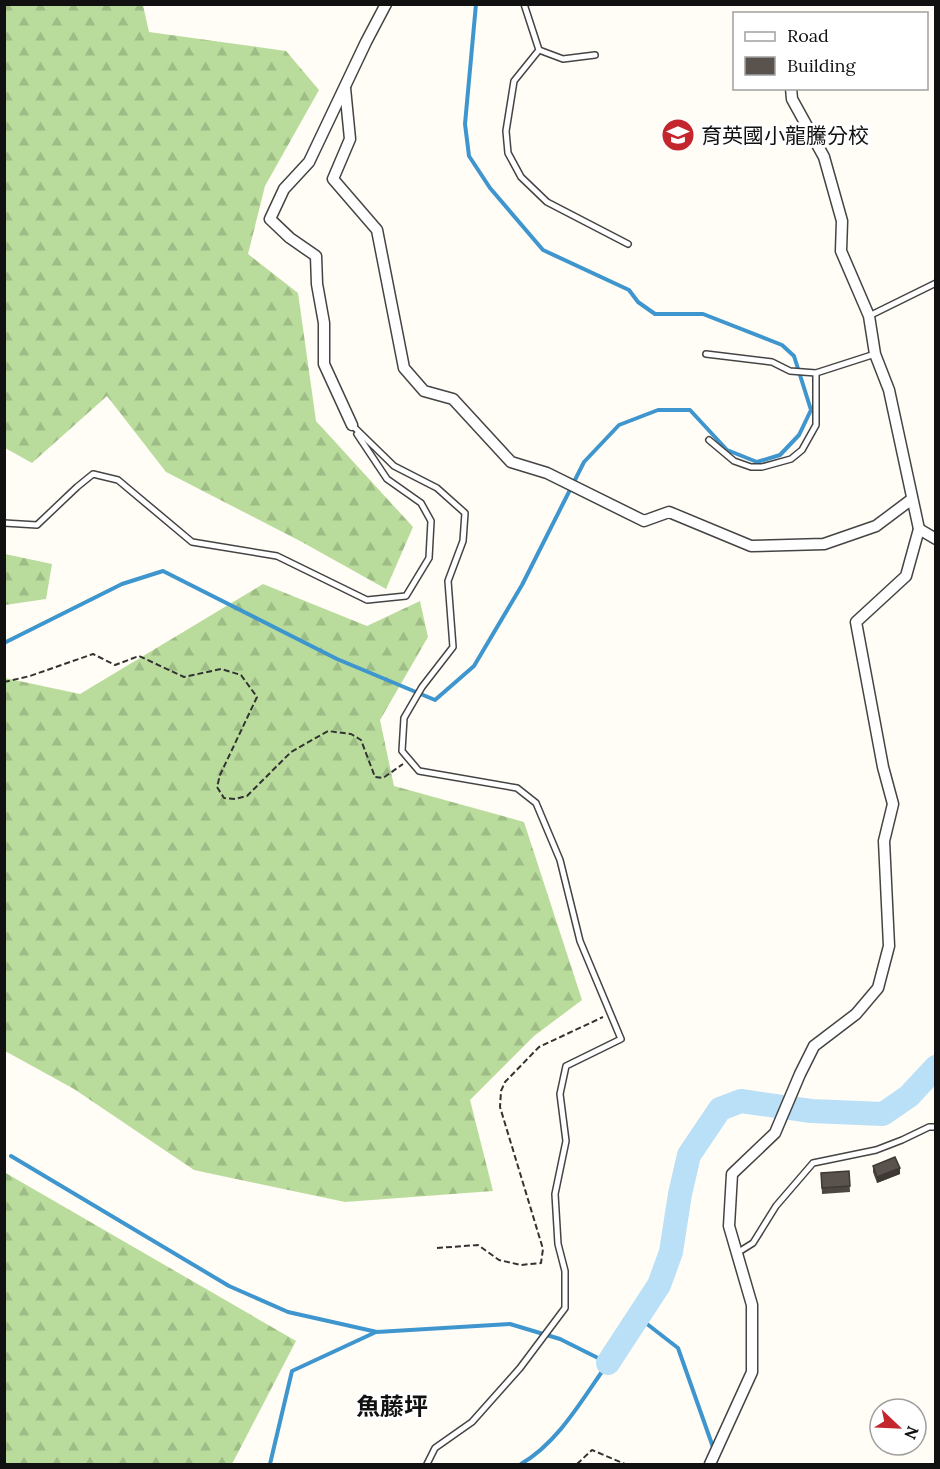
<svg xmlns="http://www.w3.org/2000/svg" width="940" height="1469" font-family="Lora,'Noto Sans TC',serif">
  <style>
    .forest { fill: url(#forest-firs) }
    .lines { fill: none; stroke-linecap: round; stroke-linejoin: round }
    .stream { stroke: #3f96cf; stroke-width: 4 }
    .river { stroke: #b9e0f7; stroke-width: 24 }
    .lane-casing { stroke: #444; stroke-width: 8 }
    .street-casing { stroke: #444; stroke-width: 13 }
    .path { stroke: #333; stroke-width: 2; stroke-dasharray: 6 3; stroke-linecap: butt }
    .lane { stroke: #fff; stroke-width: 5 }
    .street { stroke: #fff; stroke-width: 10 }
    .wall { fill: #4d4742 }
    .shaded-wall { fill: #3f3936 }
    .building { fill: #5a524d; stroke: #3f3936; stroke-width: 1.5 }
    .labels { text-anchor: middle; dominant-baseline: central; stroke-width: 6; stroke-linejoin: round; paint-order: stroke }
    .poi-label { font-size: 21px; fill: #111; stroke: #fff; text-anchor: start }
    .quarter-label { font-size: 24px; font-weight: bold; fill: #111; stroke: #fff }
  </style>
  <defs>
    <pattern id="forest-firs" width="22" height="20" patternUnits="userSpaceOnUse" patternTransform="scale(1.5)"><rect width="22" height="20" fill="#b9dc9c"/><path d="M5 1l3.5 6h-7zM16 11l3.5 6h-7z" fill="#9ebc85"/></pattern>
  </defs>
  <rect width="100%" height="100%" fill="#fffdf5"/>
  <g class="forest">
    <path d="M5 4 143 5 149 32 286 51 319 90 265 186 248 254 298 293 316 421 413 527 386 589 302 542 166 472 107 396 32 463 5 448Z"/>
    <path d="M5 554 52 564 46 599 5 605Z"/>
    <path d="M263 584 367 626 420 601 428 637 380 720 394 786 524 822 582 1000 534 1036 470 1100 493 1191 345 1202 194 1170 74 1089 5 1051V678L80 694Z"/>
    <path d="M4 1172 296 1341 232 1464H5Z"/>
  </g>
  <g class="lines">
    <g class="stream">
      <path d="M4 643 122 584 163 571 337 659 435 700 474 666 522 585 584 462 619 425 658 410H690L727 450 757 462 780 455 799 435 811 410 794 356 782 345 703 314H655L638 302 629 290 543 250 490 188 469 156 465 124 476 4"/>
      <path d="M11 1156 229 1286 288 1312 377 1332 510 1324 560 1339 608 1363C583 1398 559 1442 521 1464"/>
      <path d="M638 1317 678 1348 714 1450"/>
      <path d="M270 1464 292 1371 376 1332"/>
    </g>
    <path class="river" d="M608 1363 659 1285 671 1252 680 1194 689 1155 720 1109 741 1101 811 1111 883 1114 909 1096 936 1067"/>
    <defs>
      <g id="lane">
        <path d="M524 4 539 50 514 81 506 131 508 153 521 177 547 202 628 244"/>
        <path d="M539 50 563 59 595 55"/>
        <path d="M869 316 936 283"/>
        <path d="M706 354 772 362 790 371 816 373 875 354"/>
        <path d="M352 425 394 466 437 488 465 513 463 541 448 581 453 647 422 687 404 718 402 751 419 771 517 788 536 803 560 860 580 941 621 1039 566 1066 560 1094 566 1141 555 1194 558 1244 565 1271V1308L520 1368 472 1422 435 1448 427 1464"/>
        <path d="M709 440 734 461 751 467H762L791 459 802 450 816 425V373"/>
        <path d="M4 523 37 525 77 487 93 474 118 480 192 542 277 556 367 600 406 596 429 558 431 521 421 503 387 479 357 434"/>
        <path d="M737 1253 753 1243 776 1206 813 1163 876 1150 902 1140 929 1127H936"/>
      </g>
      <g id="street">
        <path d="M345 88 350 139 333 179 377 230 404 368 424 391 453 399 511 462 547 473 644 521 669 512 751 546 824 544 876 526 912 499"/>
        <path d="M352 425 324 364V323L317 284 316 256 290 238 270 219 284 189 309 162 366 42 386 4"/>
        <path d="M919 529 936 539"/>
        <path d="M710 1464 752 1372V1305L729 1226 732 1174 775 1133 800 1074 814 1046 856 1014 878 988 889 946 884 841 893 804 883 767 856 622 906 576 919 529 889 390 875 354 869 316 841 251 842 221 824 157 792 99 791 88"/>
      </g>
    </defs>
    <use href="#lane" class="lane-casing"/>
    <use href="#street" class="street-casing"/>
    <g class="path">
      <path d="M4 682 30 676 93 654 115 665 139 656 184 677 221 669 241 675 257 697 220 775 217 787 224 798 235 799 247 796 291 752 328 731 351 734 361 740 375 777 383 778 403 764"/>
      <path d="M437 1248 478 1245 499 1260 521 1265 541 1263 543 1249 500 1107 501 1091 505 1082 539 1047 603 1017"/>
      <path d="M577 1464 592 1450 625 1464"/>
    </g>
    <use href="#lane" class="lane"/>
    <use href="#street" class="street"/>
  </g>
  <g class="wall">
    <path d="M873 1166 900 1174 877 1183 873 1172Z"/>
    <path d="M849 1171 850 1192 822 1194 821 1173Z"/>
  </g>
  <path class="shaded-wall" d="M900 1168V1174L877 1183V1177Z"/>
  <g class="building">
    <path d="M895 1157 900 1168 877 1177 873 1166Z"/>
    <path d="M849 1171 850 1186 822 1188 821 1173Z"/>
  </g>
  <defs>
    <symbol id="school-disc" viewBox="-11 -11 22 22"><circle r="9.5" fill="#c4262e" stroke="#fff"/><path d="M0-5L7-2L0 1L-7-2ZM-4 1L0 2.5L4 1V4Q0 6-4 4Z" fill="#fff"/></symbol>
  </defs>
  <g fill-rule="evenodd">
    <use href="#school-disc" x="659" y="116" width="38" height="38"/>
  </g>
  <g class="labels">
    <g class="poi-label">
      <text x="701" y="135">育英國小龍騰分校</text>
    </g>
    <g class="quarter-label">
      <text x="392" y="1406">魚藤坪</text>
    </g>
  </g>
  <rect width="940" height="1469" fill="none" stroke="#111111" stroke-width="12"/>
  <rect x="733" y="12" width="195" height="78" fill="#ffffff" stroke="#a0a0a0" stroke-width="1.5"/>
  <rect x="745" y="32" width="30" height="9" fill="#ffffff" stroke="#a0a0a0" stroke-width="1.5"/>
  <text x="787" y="42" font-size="18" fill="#111111">Road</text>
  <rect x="745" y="57" width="30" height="18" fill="#5a524d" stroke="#a0a0a0" stroke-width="1.5"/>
  <text x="787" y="72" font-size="18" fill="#111111">Building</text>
  <g transform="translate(898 1427) rotate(113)"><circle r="28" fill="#ffffff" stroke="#a0a0a0" stroke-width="1.5"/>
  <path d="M0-4.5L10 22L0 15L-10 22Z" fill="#c4262e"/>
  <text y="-9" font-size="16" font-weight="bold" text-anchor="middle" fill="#111111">N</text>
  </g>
</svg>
